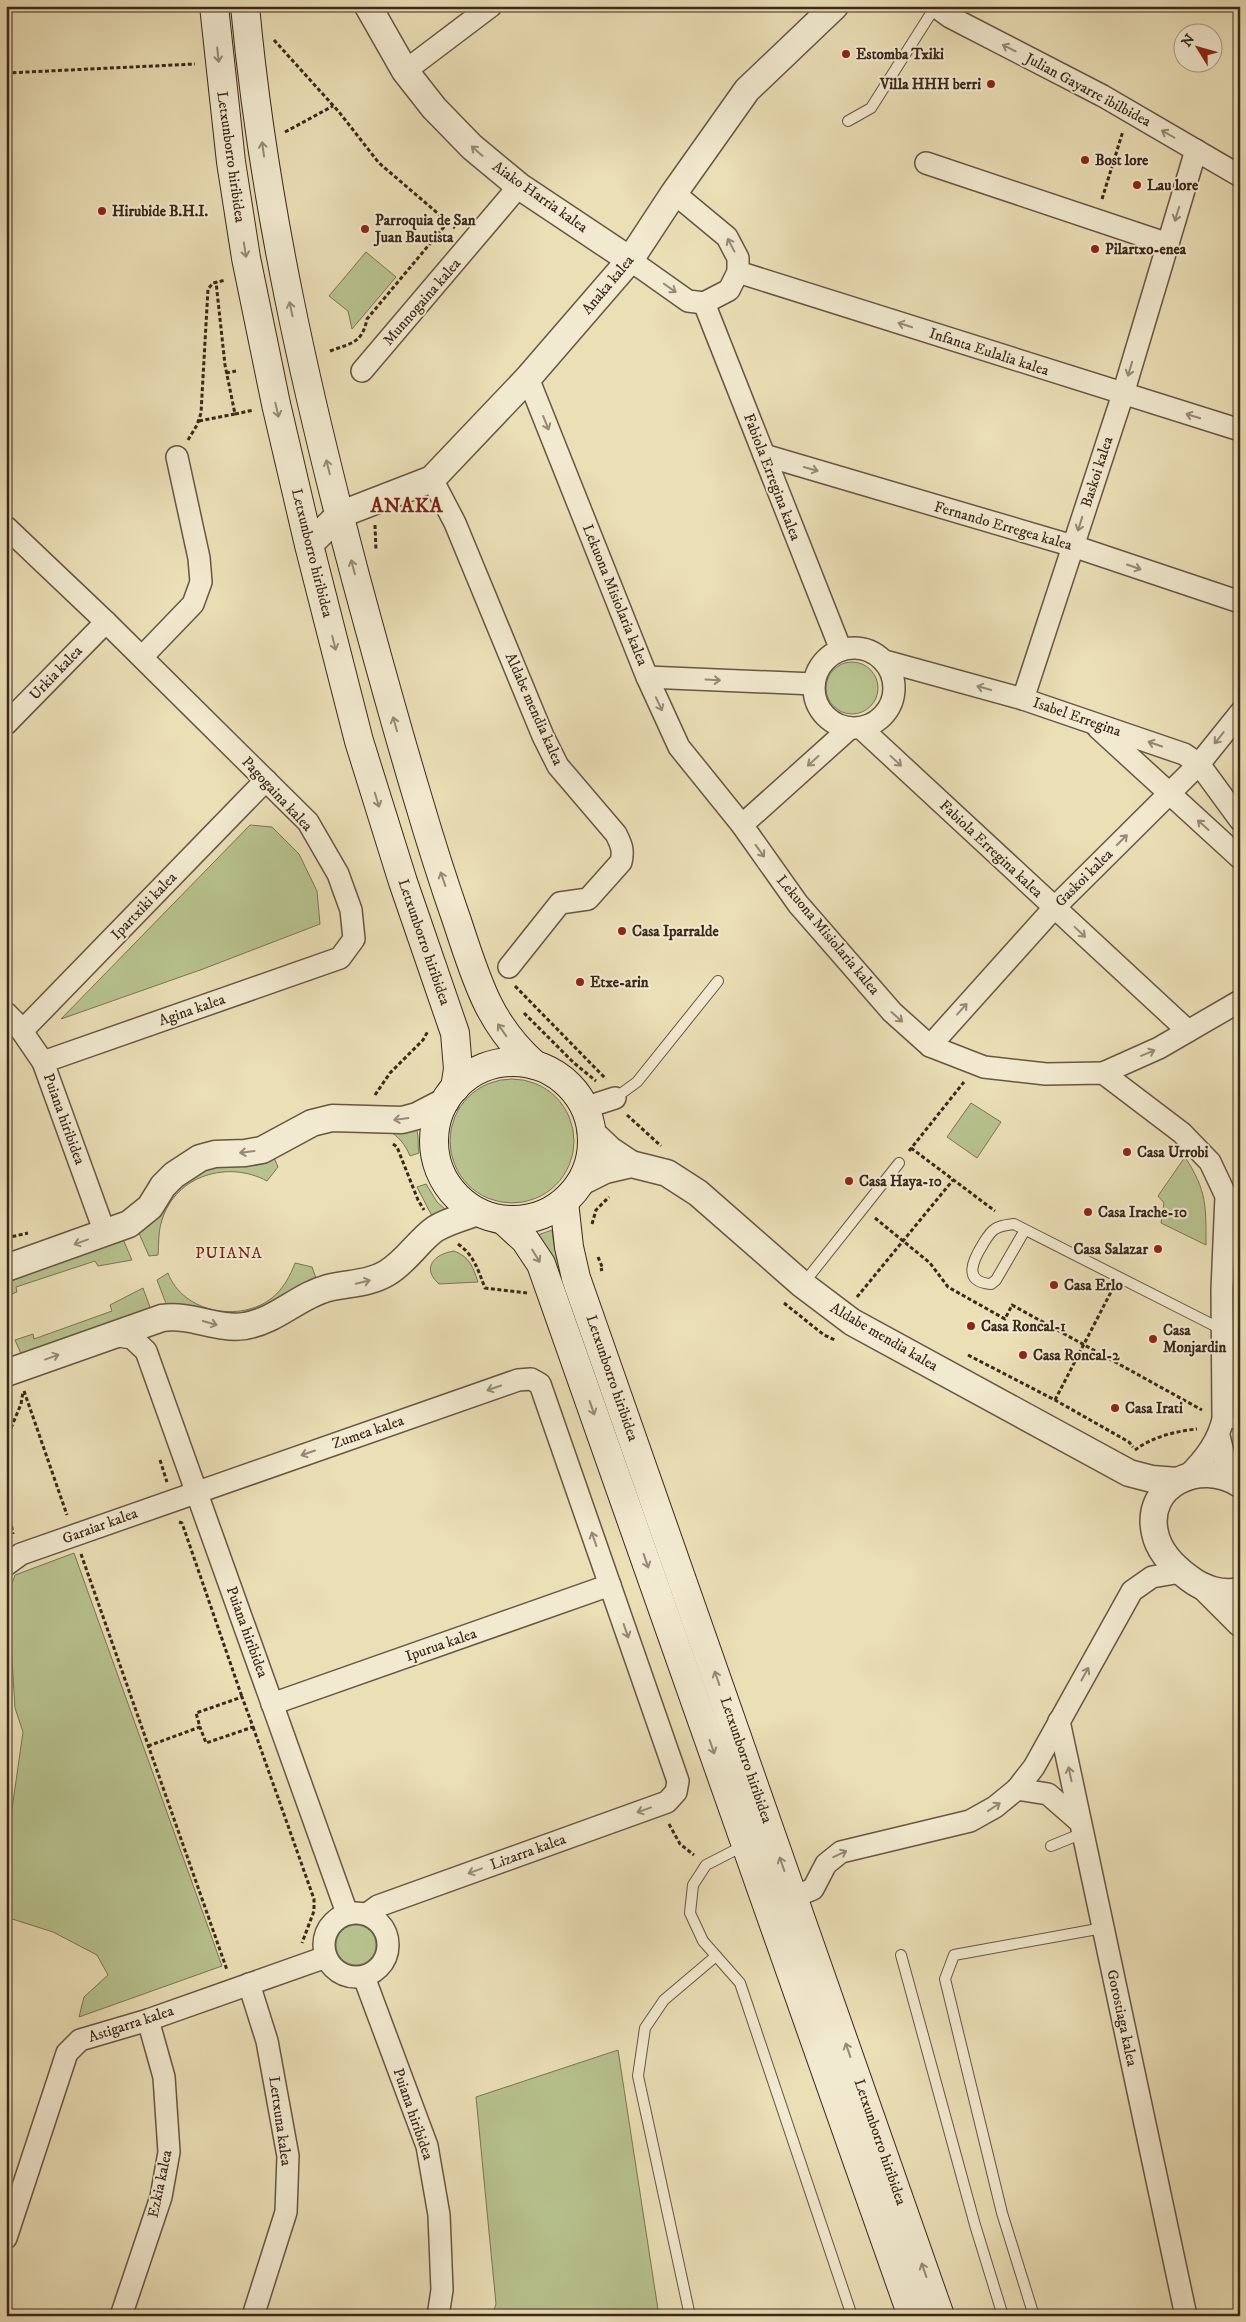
<svg xmlns="http://www.w3.org/2000/svg" width="1246" height="2322" font-family="'IM FELL DW Pica',serif">
  <style>
    .green { fill: #b7c28e; stroke: #797555 }
    .lines { fill: none; stroke-linecap: round; stroke-linejoin: round }
    .service-casing { stroke: #675642; stroke-width: 12 }
    .minor-casing { stroke: #675642; stroke-width: 24 }
    .tertiary-casing { stroke: #675642; stroke-width: 29 }
    .secondary-casing { stroke: #3b281c; stroke-width: 30 }
    .path { stroke: #3b281c; stroke-width: 3; stroke-dasharray: 4 2.5; stroke-linecap: butt }
    .service { stroke: #f2ead0; stroke-width: 10 }
    .minor { stroke: #f2ead0; stroke-width: 21 }
    .tertiary { stroke: #f2ead0; stroke-width: 26 }
    .secondary { stroke: #f2ead0; stroke-width: 28 }
    .oneway { stroke: #968976 }
    .poi-dot { fill: #8f2418; stroke: #f2ead0; stroke-width: 2 }
    .labels { text-anchor: middle; dominant-baseline: central; stroke-width: 4; stroke-linejoin: round; paint-order: stroke }
    .poi-label { font-size: 15px; font-weight: bold; fill: #3b281c; stroke: #f2ead0; text-anchor: start }
    .street-label { font-size: 15px; fill: #3b281c; stroke: #f2ead0 }
    .neighbourhood-label { font-size: 16px; letter-spacing: 1px; fill: #7a1f14; stroke: #f2ead0 }
    .district-label { font-size: 20px; font-weight: bold; letter-spacing: 1px; fill: #7a1f14; stroke: #f2ead0 }
  </style>
  <rect width="100%" height="100%" fill="#ebdfb6"/>
  <filter id="stains"><feTurbulence type="fractalNoise" baseFrequency=".004" numOctaves="4"/><feColorMatrix values="0 0 0 0 .2 0 0 0 0 .09 0 0 0 0 .02 0 0 0 .5 -.17"/></filter>
  <radialGradient id="worn" r=".72"><stop offset=".6" stop-color="#630" stop-opacity="0"/><stop offset="1" stop-color="#630" stop-opacity=".3"/></radialGradient>
  <g class="green">
    <path d="M366 252 396 277 352 329 348 311 329 296Z"/>
    <circle cx="852" cy="688" r="26"/>
    <path d="M250 825 272 827 299 854 317 891 320 924 203 969 61 1019Z"/>
    <circle cx="512" cy="1141" r="62"/>
    <path d="M971 1103 1001 1122 977 1158 947 1137Z"/>
    <path d="M415 1127C420 1134 417 1144 419 1153L410 1156C405 1144 399 1137 388 1130Z"/>
    <path d="M273 1155 278 1167 267 1181C228 1160 176 1175 162 1220 158 1231 159 1244 158 1255L149 1256 138 1231 161 1202 195 1170Z"/>
    <path d="M1185 1157C1207 1191 1206 1206 1206 1245L1161 1223 1164 1203 1158 1196Z"/>
    <path d="M426 1184 437 1202 445 1209 447 1213 434 1220 417 1187Z"/>
    <path d="M552 1230 554 1245 567 1279 557 1283 538 1235Z"/>
    <path d="M122 1237 132 1260 98 1266 95 1261 16 1287 17 1292 6 1296V1278Z"/>
    <path d="M454 1251C470 1257 473 1267 478 1282L439 1284C421 1268 434 1254 454 1251Z"/>
    <path d="M295 1263 312 1267 318 1284 242 1319 167 1306 157 1280 168 1273C183 1313 240 1323 272 1298 284 1288 290 1276 295 1263Z"/>
    <path d="M143 1288 151 1310 22 1356 15 1340 33 1334 34 1339 112 1311 110 1305Z"/>
    <path d="M74 1553 222 1966 79 2017 84 1997 108 1975 97 1955 53 1932 6 1917V1851L23 1732 15 1708 8 1595 15 1575Z"/>
    <circle cx="356" cy="1945" r="20"/>
    <path d="M618 2050 659 2316H492L496 2304 476 2097Z"/>
  </g>
  <g class="lines">
    <defs>
      <g id="service">
        <path d="M848 121 871 108 935 7"/>
        <path d="M615 1098 637 1082 718 981"/>
        <path d="M1025 1230 996 1280 991 1284C962 1282 973 1260 983 1244 986 1239 990 1232 995 1229 1001 1225 1007 1225 1014 1224L1221 1329"/>
        <path d="M803 1284 899 1163"/>
        <path d="M1223 1419 1240 1426"/>
        <path d="M745 1845 706 1865 693 1885 690 1913 703 1941 740 1983 852 2316"/>
        <path d="M1051 1846 1083 1833"/>
        <path d="M901 1955 975 2225 1003 2316"/>
        <path d="M690 2316 638 2076 645 2028 664 2000 716 1956"/>
        <path d="M1034 2316 1002 2213 945 1979 954 1955 1103 1928"/>
      </g>
      <g id="minor">
        <path d="M935 6 950 17 1103 96 1240 176"/>
        <path d="M405 71 491 6"/>
        <path d="M926 163 1168 244"/>
        <path d="M630 260 688 301 704 303 729 290 738 272V258L727 237 674 193"/>
        <path d="M738 272 1240 430"/>
        <path d="M704 303 841 650"/>
        <path d="M362 371 519 186"/>
        <path d="M528 378 647 677 679 747 742 825 798 904 892 1012 930 1046 984 1067 1046 1074 1103 1073 1182 1133 1210 1162 1226 1196 1222 1290 1223 1419C1218 1442 1204 1460 1187 1476"/>
        <path d="M764 455 1073 546 1240 602"/>
        <path d="M432 479 455 523 543 736 558 766 616 834C621 844 624 850 621 862L588 899 560 903 509 967"/>
        <path d="M6 527 106 622 308 822 338 874 351 910 354 939 340 958 43 1062"/>
        <circle cx="854" cy="688" r="40"/>
        <path d="M142 657 193 604 201 582 199 558 177 457"/>
        <path d="M885 661 1023 699 1184 754 1199 764 1240 820"/>
        <path d="M647 677 814 684"/>
        <path d="M1023 699 1123 394 1196 150"/>
        <path d="M6 724 106 622"/>
        <path d="M861 728 1188 1031"/>
        <path d="M1098 728 1240 858"/>
        <path d="M742 825 850 728"/>
        <path d="M6 1013 17 1024 43 1062 105 1233"/>
        <path d="M22 1031 266 780"/>
        <path d="M930 1046 1054 908 1199 764 1240 713"/>
        <path d="M1103 1073 1159 1048 1240 1001"/>
        <path d="M584 1108 615 1098"/>
        <path d="M112 1335 132 1338 146 1351 347 1913"/>
        <path d="M1219 1436 1225 1460 1238 1482"/>
        <path d="M6 1565 21 1554 518 1380 531 1379 540 1384 678 1781 676 1792 667 1802 378 1906 367 1914"/>
        <path d="M272 1704 610 1585"/>
        <path d="M1059 1721 1186 2316"/>
        <path d="M1017 1789 1048 1794 1080 1822"/>
        <path d="M794 1897 813 1889 826 1864 841 1852 970 1821 995 1807 1017 1789 1034 1767 1132 1591 1152 1577 1181 1572"/>
        <circle cx="356" cy="1945" r="32"/>
        <path d="M364 1977 427 2146 439 2215 442 2290 438 2316"/>
        <path d="M249 1984 267 2041 288 2156 286 2212 253 2316"/>
        <path d="M6 2238 67 2053 80 2040 148 2020 326 1957"/>
        <path d="M121 2316 161 2197 169 2152 164 2077 148 2020"/>
      </g>
      <g id="tertiary">
        <path d="M368 6 405 71 434 108 472 147 519 186 630 260"/>
        <path d="M309 545 339 515 432 479 528 378 630 260 674 193 747 90 835 6"/>
        <path d="M591 1132 610 1150 631 1164"/>
        <path d="M581 1182 605 1170 631 1164 667 1173 698 1193 803 1285 852 1322 1129 1473 1152 1479 1177 1481"/>
        <path d="M6 1268 129 1224 150 1207 163 1186 174 1175 200 1158 215 1154 245 1153 262 1150 312 1123 332 1118 402 1120 417 1116 446 1101"/>
        <path d="M6 1373 162 1318C193 1314 216 1330 245 1326 278 1320 298 1296 328 1288 348 1283 369 1284 387 1273 407 1261 418 1241 435 1229 448 1221 464 1217 478 1212"/>
        <path d="M1240 1484C1200 1458 1144 1485 1155 1533 1159 1553 1174 1567 1189 1578 1203 1589 1222 1595 1240 1591"/>
        <path d="M1204 1587 1240 1623"/>
      </g>
      <g id="secondary">
        <path d="M214 6 231 162 246 258 276 404 309 545 359 741 403 882 455 1033 458 1069 455 1088"/>
        <path d="M245 6C263 201 306 391 356 579 376 653 396 726 418 799 430 840 443 881 457 921 476 978 488 1024 535 1065"/>
        <circle cx="513" cy="1141" r="79"/>
        <path d="M564 1202 569 1247 576 1278 940 2316"/>
        <path d="M503 1220 525 1240 541 1264 912 2316"/>
      </g>
    </defs>
    <use href="#service" class="service-casing"/>
    <use href="#minor" class="minor-casing"/>
    <use href="#tertiary" class="tertiary-casing"/>
    <use href="#secondary" class="secondary-casing"/>
    <g class="path">
      <path d="M274 40 339 112 379 163 455 228"/>
      <path d="M6 73 195 64"/>
      <path d="M285 132 333 106"/>
      <path d="M1102 199 1123 131"/>
      <path d="M330 351C351 343 362 344 367 319L448 222"/>
      <path d="M226 373 236 371"/>
      <path d="M235 414 254 410"/>
      <path d="M199 421 235 414 225 365 216 282"/>
      <path d="M188 440 197 425 201 413 208 289 213 283 226 280"/>
      <path d="M375 525 376 551"/>
      <path d="M515 986 606 1079"/>
      <path d="M524 1013 574 1063 596 1081"/>
      <path d="M375 1095 390 1073 423 1040 428 1031"/>
      <path d="M627 1115 661 1146"/>
      <path d="M393 1144 397 1147 418 1200 424 1210"/>
      <path d="M911 1148 995 1211"/>
      <path d="M909 1151 964 1082"/>
      <path d="M875 1218 930 1263 948 1287 1005 1319 1012 1305 1202 1410"/>
      <path d="M592 1224 596 1210 609 1197"/>
      <path d="M6 1238 28 1233"/>
      <path d="M458 1244C474 1255 478 1270 485 1288L527 1293"/>
      <path d="M598 1257 603 1269 600 1270"/>
      <path d="M857 1297 953 1180"/>
      <path d="M784 1303 824 1335 835 1340"/>
      <path d="M6 1336 10 1347"/>
      <path d="M968 1355 1055 1400 1129 1442 1133 1447"/>
      <path d="M24 1391 67 1515"/>
      <path d="M1055 1400 1112 1290"/>
      <path d="M6 1440 21 1404 23 1392"/>
      <path d="M1135 1450C1152 1437 1176 1431 1197 1429"/>
      <path d="M6 1455 8 1508 13 1534"/>
      <path d="M160 1460 167 1482"/>
      <path d="M179 1522 182 1523 242 1697"/>
      <path d="M81 1554 227 1970"/>
      <path d="M253 1727 314 1899V1911L302 1943"/>
      <path d="M148 1746 200 1727 196 1713 242 1697 253 1727 206 1743 200 1727"/>
      <path d="M669 1824 680 1844 694 1855"/>
    </g>
    <use href="#service" class="service"/>
    <use href="#minor" class="minor"/>
    <use href="#tertiary" class="tertiary"/>
    <use href="#secondary" class="secondary"/>
  </g>
  <defs><path id="oneway-shaft" d="M-6 0H5M1.5-3L5.5 0L1.5 3" fill="none" stroke-width="1.6" stroke-linecap="round" stroke-linejoin="round" transform="scale(1.25)"/></defs>
  <g class="oneway">
    <use href="#oneway-shaft" transform="translate(1009 48) rotate(-153)"/>
    <use href="#oneway-shaft" transform="translate(218 55) rotate(84)"/>
    <use href="#oneway-shaft" transform="translate(1168 134) rotate(-150)"/>
    <use href="#oneway-shaft" transform="translate(263 149) rotate(-98)"/>
    <use href="#oneway-shaft" transform="translate(477 151) rotate(-139)"/>
    <use href="#oneway-shaft" transform="translate(1177 214) rotate(107)"/>
    <use href="#oneway-shaft" transform="translate(731 245) rotate(-118)"/>
    <use href="#oneway-shaft" transform="translate(245 250) rotate(81)"/>
    <use href="#oneway-shaft" transform="translate(670 288) rotate(35)"/>
    <use href="#oneway-shaft" transform="translate(291 309) rotate(-102)"/>
    <use href="#oneway-shaft" transform="translate(905 325) rotate(-162)"/>
    <use href="#oneway-shaft" transform="translate(1130 369) rotate(107)"/>
    <use href="#oneway-shaft" transform="translate(277 410) rotate(77)"/>
    <use href="#oneway-shaft" transform="translate(1193 416) rotate(-163)"/>
    <use href="#oneway-shaft" transform="translate(546 423) rotate(68)"/>
    <use href="#oneway-shaft" transform="translate(328 467) rotate(-104)"/>
    <use href="#oneway-shaft" transform="translate(811 469) rotate(16)"/>
    <use href="#oneway-shaft" transform="translate(1080 524) rotate(108)"/>
    <use href="#oneway-shaft" transform="translate(353 567) rotate(-105)"/>
    <use href="#oneway-shaft" transform="translate(1134 567) rotate(19)"/>
    <use href="#oneway-shaft" transform="translate(334 643) rotate(76)"/>
    <use href="#oneway-shaft" transform="translate(713 680) rotate(3)"/>
    <use href="#oneway-shaft" transform="translate(984 688) rotate(-164)"/>
    <use href="#oneway-shaft" transform="translate(659 704) rotate(65)"/>
    <use href="#oneway-shaft" transform="translate(395 724) rotate(-106)"/>
    <use href="#oneway-shaft" transform="translate(1219 738) rotate(129)"/>
    <use href="#oneway-shaft" transform="translate(1155 744) rotate(-161)"/>
    <use href="#oneway-shaft" transform="translate(813 761) rotate(138)"/>
    <use href="#oneway-shaft" transform="translate(896 761) rotate(43)"/>
    <use href="#oneway-shaft" transform="translate(377 800) rotate(73)"/>
    <use href="#oneway-shaft" transform="translate(1203 825) rotate(-138)"/>
    <use href="#oneway-shaft" transform="translate(1122 840) rotate(-45)"/>
    <use href="#oneway-shaft" transform="translate(760 851) rotate(54)"/>
    <use href="#oneway-shaft" transform="translate(443 879) rotate(-109)"/>
    <use href="#oneway-shaft" transform="translate(1080 932) rotate(43)"/>
    <use href="#oneway-shaft" transform="translate(962 1009) rotate(-48)"/>
    <use href="#oneway-shaft" transform="translate(897 1017) rotate(42)"/>
    <use href="#oneway-shaft" transform="translate(502 1030) rotate(-125)"/>
    <use href="#oneway-shaft" transform="translate(1148 1053) rotate(-23)"/>
    <use href="#oneway-shaft" transform="translate(401 1119) rotate(172)"/>
    <use href="#oneway-shaft" transform="translate(247 1152) rotate(173)"/>
    <use href="#oneway-shaft" transform="translate(81 1242) rotate(160)"/>
    <use href="#oneway-shaft" transform="translate(536 1256) rotate(59)"/>
    <use href="#oneway-shaft" transform="translate(363 1282) rotate(-13)"/>
    <use href="#oneway-shaft" transform="translate(210 1323) rotate(16)"/>
    <use href="#oneway-shaft" transform="translate(52 1357) rotate(-20)"/>
    <use href="#oneway-shaft" transform="translate(494 1388) rotate(161)"/>
    <use href="#oneway-shaft" transform="translate(592 1408) rotate(71)"/>
    <use href="#oneway-shaft" transform="translate(308 1453) rotate(161)"/>
    <use href="#oneway-shaft" transform="translate(594 1539) rotate(-109)"/>
    <use href="#oneway-shaft" transform="translate(646 1561) rotate(71)"/>
    <use href="#oneway-shaft" transform="translate(626 1631) rotate(71)"/>
    <use href="#oneway-shaft" transform="translate(1085 1674) rotate(-61)"/>
    <use href="#oneway-shaft" transform="translate(717 1678) rotate(-109)"/>
    <use href="#oneway-shaft" transform="translate(712 1747) rotate(71)"/>
    <use href="#oneway-shaft" transform="translate(1070 1774) rotate(-102)"/>
    <use href="#oneway-shaft" transform="translate(994 1807) rotate(-34)"/>
    <use href="#oneway-shaft" transform="translate(644 1810) rotate(160)"/>
    <use href="#oneway-shaft" transform="translate(840 1854) rotate(-25)"/>
    <use href="#oneway-shaft" transform="translate(782 1864) rotate(-109)"/>
    <use href="#oneway-shaft" transform="translate(475 1871) rotate(160)"/>
    <use href="#oneway-shaft" transform="translate(848 2050) rotate(-109)"/>
    <use href="#oneway-shaft" transform="translate(924 2270) rotate(-109)"/>
  </g>
  <g class="poi-dot">
    <circle cx="846" cy="54" r="5"/>
    <circle cx="991" cy="84" r="5"/>
    <circle cx="1085" cy="160" r="5"/>
    <circle cx="1137" cy="185" r="5"/>
    <circle cx="102" cy="211" r="5"/>
    <circle cx="365" cy="229" r="5"/>
    <circle cx="1095" cy="249" r="5"/>
    <circle cx="622" cy="931" r="5"/>
    <circle cx="580" cy="982" r="5"/>
    <circle cx="1127" cy="1152" r="5"/>
    <circle cx="849" cy="1181" r="5"/>
    <circle cx="1088" cy="1212" r="5"/>
    <circle cx="1158" cy="1249" r="5"/>
    <circle cx="1054" cy="1285" r="5"/>
    <circle cx="971" cy="1326" r="5"/>
    <circle cx="1153" cy="1339" r="5"/>
    <circle cx="1023" cy="1355" r="5"/>
    <circle cx="1115" cy="1408" r="5"/>
  </g>
  <g class="labels">
    <g class="poi-label">
      <text x="856" y="54">Estomba Txiki</text>
      <text x="981" y="84" text-anchor="end">Villa HHH berri</text>
      <text x="1095" y="160">Bost lore</text>
      <text x="1147" y="185">Lau lore</text>
      <text x="112" y="211">Hirubide B.H.I.</text>
      <text x="375" y="220">Parroquia de San<tspan x="375" dy="17">Juan Bautista</tspan></text>
      <text x="1105" y="249">Pilartxo-enea</text>
      <text x="632" y="931">Casa Iparralde</text>
      <text x="590" y="982">Etxe-arin</text>
      <text x="1137" y="1152">Casa Urrobi</text>
      <text x="859" y="1181">Casa Haya-10</text>
      <text x="1098" y="1212">Casa Irache-10</text>
      <text x="1148" y="1249" text-anchor="end">Casa Salazar</text>
      <text x="1064" y="1285">Casa Erlo</text>
      <text x="981" y="1326">Casa Roncal-1</text>
      <text x="1163" y="1330">Casa<tspan x="1163" dy="17">Monjardin</tspan></text>
      <text x="1033" y="1355">Casa Roncal-2</text>
      <text x="1125" y="1408">Casa Irati</text>
    </g>
    <g class="street-label">
      <text transform="translate(1088 90) rotate(28)">Julian Gayarre ibilbidea</text>
      <text transform="translate(231 157) rotate(82)">Letxunborro hiribidea</text>
      <text transform="translate(540 197) rotate(35)">Aiako Harria kalea</text>
      <text transform="translate(608 285) rotate(-50)">Anaka kalea</text>
      <text transform="translate(422 302) rotate(-49)">Munnogaina kalea</text>
      <text transform="translate(989 352) rotate(18)">Infanta Eulalia kalea</text>
      <text transform="translate(1097 472) rotate(-72)">Baskoi kalea</text>
      <text transform="translate(772 477) rotate(69)">Fabiola Erregina kalea</text>
      <text transform="translate(1003 526) rotate(16)">Fernando Erregea kalea</text>
      <text transform="translate(312 553) rotate(76)">Letxunborro hiribidea</text>
      <text transform="translate(615 595) rotate(68)">Lekuona Misiolaria kalea</text>
      <text transform="translate(56 673) rotate(-46)">Urkia kalea</text>
      <text transform="translate(534 709) rotate(66)">Aldabe mendia kalea</text>
      <text transform="translate(1077 717) rotate(19)">Isabel Erregina</text>
      <text transform="translate(277 794) rotate(47)">Pagogaina kalea</text>
      <text transform="translate(991 849) rotate(43)">Fabiola Erregina kalea</text>
      <text transform="translate(1084 878) rotate(-45)">Gaskoi kalea</text>
      <text transform="translate(144 906) rotate(-46)">Ipartxiki kalea</text>
      <text transform="translate(828 935) rotate(50)">Lekuona Misiolaria kalea</text>
      <text transform="translate(424 942) rotate(71)">Letxunborro hiribidea</text>
      <text transform="translate(192 1010) rotate(-19)">Agina kalea</text>
      <text transform="translate(64 1119) rotate(70)">Puiana hiribidea</text>
      <text transform="translate(884 1337) rotate(30)">Aldabe mendia kalea</text>
      <text transform="translate(612 1378) rotate(71)">Letxunborro hiribidea</text>
      <text transform="translate(368 1432) rotate(-19)">Zumea kalea</text>
      <text transform="translate(100 1526) rotate(-20)">Garaiar kalea</text>
      <text transform="translate(247 1632) rotate(70)">Puiana hiribidea</text>
      <text transform="translate(441 1645) rotate(-19)">Ipurua kalea</text>
      <text transform="translate(746 1760) rotate(71)">Letxunborro hiribidea</text>
      <text transform="translate(528 1852) rotate(-20)">Lizarra kalea</text>
      <text transform="translate(1122 2018) rotate(78)">Gorostiaga kalea</text>
      <text transform="translate(131 2024) rotate(-18)">Astigarra kalea</text>
      <text transform="translate(413 2114) rotate(71)">Puiana hiribidea</text>
      <text transform="translate(280 2121) rotate(82)">Lertxuna kalea</text>
      <text transform="translate(880 2142) rotate(71)">Letxunborro hiribidea</text>
      <text transform="translate(160 2184) rotate(-78)">Ezkia kalea</text>
    </g>
    <g class="neighbourhood-label">
      <text x="229" y="1253">PUIANA</text>
    </g>
    <g class="district-label">
      <text x="407" y="506">ANAKA</text>
    </g>
  </g>
  <rect width="1246" height="2322" fill="none" stroke="#ebdfb6" stroke-width="25"/>
  <rect x="8" y="8" width="1231" height="2307" fill="none" stroke="#3b281c" stroke-width="2.5"/>
  <rect x="12" y="12" width="1221" height="2297" fill="none" stroke="#3b281c"/>
  <g transform="translate(1198 48) rotate(307)"><circle r="24" fill="#f2ead0" stroke="#a99c88"/>
  <path d="M0-4L9 19L0 12L-9 19Z" fill="#8f2418"/>
  <text y="-8" font-size="14" font-weight="bold" text-anchor="middle" fill="#3b281c">N</text>
  </g>
  <rect width="100%" height="100%" filter="url(#stains)"/>
  <rect width="100%" height="100%" fill="url(#worn)"/>
</svg>
